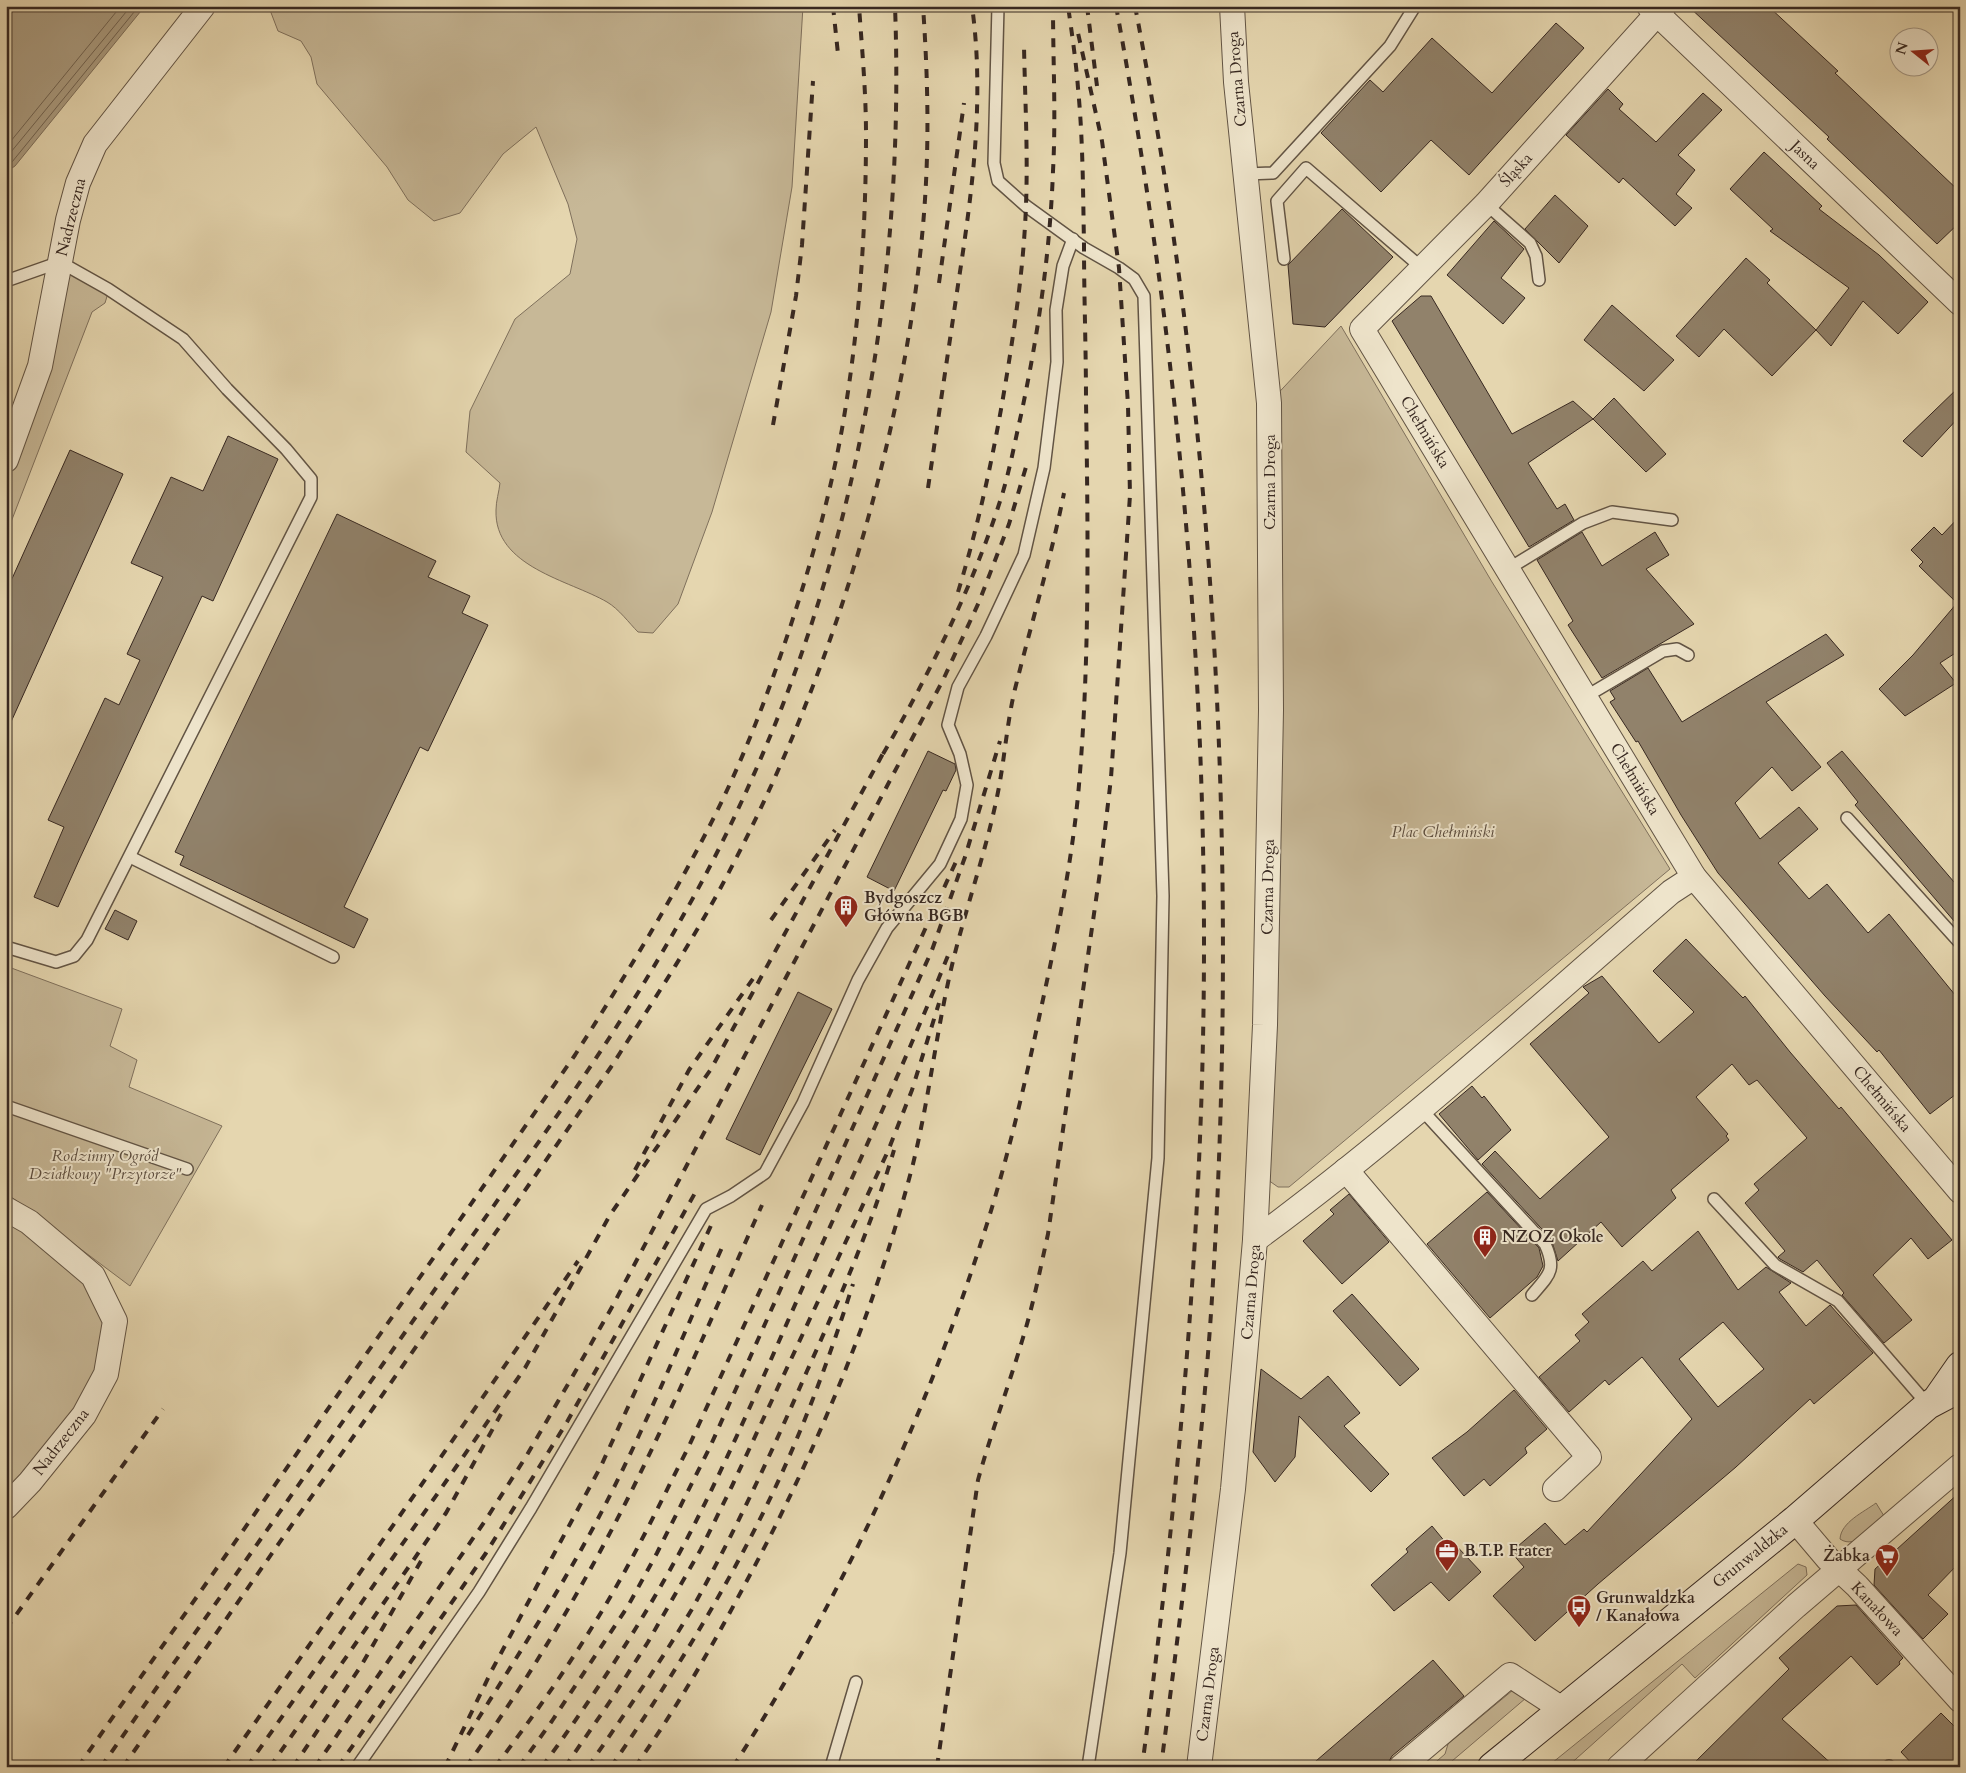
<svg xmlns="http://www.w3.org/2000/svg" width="1966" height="1773" font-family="Cardo,serif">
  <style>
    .green { fill: #c7b897; stroke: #7f705c }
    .water { fill: #aa9b7f; stroke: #7c6d59 }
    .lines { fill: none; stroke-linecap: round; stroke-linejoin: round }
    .shore { stroke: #706250; stroke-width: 1 }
    .building { fill: #91826b; stroke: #372821; fill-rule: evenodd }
    .service-casing { stroke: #625444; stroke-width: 14 }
    .minor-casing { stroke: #625444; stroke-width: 26 }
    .secondary-casing { stroke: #372821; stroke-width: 30 }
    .service { stroke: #eee4cb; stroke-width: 11 }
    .minor { stroke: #eee4cb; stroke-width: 24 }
    .secondary { stroke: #eee4cb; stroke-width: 28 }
    .rail { stroke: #372821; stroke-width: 4; stroke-dasharray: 9 9; stroke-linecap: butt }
    .labels { text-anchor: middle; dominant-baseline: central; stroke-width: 4; stroke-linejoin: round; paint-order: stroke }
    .street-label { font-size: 16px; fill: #372821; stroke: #eee4cb }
    .park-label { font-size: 16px; font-style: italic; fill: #5b4c3e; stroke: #eee4cb }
    .poi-label { font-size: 16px; font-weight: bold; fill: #372821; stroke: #eee4cb; text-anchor: start }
  </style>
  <rect width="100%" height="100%" fill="#e5d6af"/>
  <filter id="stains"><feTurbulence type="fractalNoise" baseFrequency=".004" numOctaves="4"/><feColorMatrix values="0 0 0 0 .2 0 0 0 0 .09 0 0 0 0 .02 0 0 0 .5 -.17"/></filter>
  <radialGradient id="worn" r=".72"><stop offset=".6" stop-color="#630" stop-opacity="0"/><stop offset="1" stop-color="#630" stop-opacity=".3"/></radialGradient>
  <g class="green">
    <path d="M272 6H803L792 187 771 312 712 512 678 604 653 633 638 632C629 623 619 609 607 602 569 580 494 567 496 510 496 501 499 492 500 483L466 452 470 411 515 319 570 274 577 239 568 204 536 127 503 154 460 213 434 221 408 200 387 167 317 84 311 57 301 41 278 31 270 10Z"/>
    <path d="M57 263 108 293 105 303 92 312 6 535V453Z"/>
    <path d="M1341 326 1492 582 1670 869 1289 1187H1278L1268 1180 1269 403Z"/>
    <path d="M6 966 122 1009 110 1046 137 1060 129 1087 222 1126 130 1286 6 1193Z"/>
    <path d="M6 1211 91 1278 112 1321 103 1373 6 1502Z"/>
    <path d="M1876 1503 1884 1516C1873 1527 1856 1550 1840 1539 1841 1522 1864 1512 1876 1503Z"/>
    <path d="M1798 1564 1806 1567 1807 1575 1695 1678 1682 1664 1567 1767H1547Z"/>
    <path d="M1513 1690 1526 1698 1445 1767H1430L1445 1754 1448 1744Z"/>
  </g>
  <path class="water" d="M6 6H145L15 166 6 172Z"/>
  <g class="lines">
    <g class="shore">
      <path d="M6 147 121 6"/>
      <path d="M6 158 131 6"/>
      <path d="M6 166 12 162 139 6"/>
    </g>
  </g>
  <g class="building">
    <path d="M1688 6H1768L1838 71 1835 73 1960 192V222L1937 244 1827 139 1829 137Z"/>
    <path d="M1556 23 1584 48 1469 175 1431 140 1381 192 1321 133 1370 80 1383 92 1432 38 1492 93Z"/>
    <path d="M1608 89 1623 104 1619 109 1656 142 1703 93 1722 110 1678 155 1695 170 1676 194 1692 208 1675 226 1623 178 1619 183 1566 135Z"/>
    <path d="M1764 152 1822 206 1819 209 1879 255 1928 302 1898 334 1863 301 1831 346 1816 330 1849 288 1770 231 1773 229 1730 189Z"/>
    <path d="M1555 195 1588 226 1559 263 1525 229Z"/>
    <path d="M1342 209 1393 257 1325 327 1293 324 1288 265Z"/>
    <path d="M1494 221 1524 249 1501 278 1525 298 1503 324 1447 275Z"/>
    <path d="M1746 258 1770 280 1767 283 1816 330 1772 376 1724 329 1699 357 1676 336Z"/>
    <path d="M1421 296H1431L1512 434 1573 401 1593 419 1528 463 1557 509 1565 504 1574 520 1529 547 1392 321Z"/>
    <path d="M1612 305 1674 360 1644 391 1584 340Z"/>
    <path d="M1960 386V416L1922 457 1903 441Z"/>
    <path d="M1614 398 1666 454 1646 472 1593 419Z"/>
    <path d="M228 436 278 459 213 601 202 596 80 858 58 907 34 897 64 827 48 820 105 698 119 705 140 660 127 654 163 577 131 563 171 477 203 491Z"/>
    <path d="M70 450 123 474 6 733V592Z"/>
    <path d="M337 514 436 561 428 577 470 596 462 613 488 625 428 751 420 747 344 907 368 919 354 948 180 865 184 856 175 852Z"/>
    <path d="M1960 516V650L1940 663 1956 683 1905 716 1879 689 1913 655 1957 603 1919 566 1923 562 1911 550 1934 527 1942 535Z"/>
    <path d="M1582 532 1602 566 1655 532 1669 555 1646 569 1694 624 1602 678 1568 625 1573 621 1537 560Z"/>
    <path d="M1826 634 1844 655 1766 702 1821 767 1792 791 1772 767 1735 803 1760 839 1799 807 1818 829 1778 863 1809 899 1827 884 1868 933 1889 914 1960 1001V1091L1930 1114 1879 1050 1877 1052 1825 996 1718 873 1681 815 1638 741 1636 742 1610 702 1615 699 1610 691 1648 668 1682 722Z"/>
    <path d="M928 751 955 764 956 770 946 791 943 790 894 891 867 877Z"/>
    <path d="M1842 751 1960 889V928L1855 805 1858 802 1827 763Z"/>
    <path d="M115 910 137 921 128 940 105 929Z"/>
    <path d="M1686 939 1743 998 1745 996 1790 1052 1839 1109 1841 1107 1952 1240 1928 1259 1911 1238 1873 1275 1912 1320 1884 1343 1842 1295 1844 1293 1817 1260 1803 1272 1780 1259 1778 1257 1785 1251 1745 1203 1759 1190 1754 1184 1807 1138 1757 1080 1749 1085 1732 1064 1696 1097 1728 1134 1726 1136 1729 1140 1671 1190 1676 1198 1622 1247 1601 1222 1558 1261 1551 1239 1482 1164 1495 1151 1540 1199 1609 1137 1530 1044 1589 993 1583 987 1602 976 1659 1043 1694 1012 1653 971Z"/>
    <path d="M798 992 832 1009 760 1155 726 1139Z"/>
    <path d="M1472 1086 1482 1098 1484 1096 1511 1130 1478 1160 1439 1114Z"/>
    <path d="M1487 1192 1539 1248 1543 1266 1537 1277 1490 1318 1427 1244Z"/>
    <path d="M1349 1194 1389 1242 1342 1284 1303 1241 1334 1214 1330 1210Z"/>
    <path d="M1698 1231 1738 1290 1766 1267 1791 1283 1779 1292 1806 1326 1830 1305 1873 1353 1814 1404 1810 1399 1736 1467 1598 1584 1535 1641 1493 1596 1524 1567 1511 1552 1545 1523 1565 1545 1584 1529 1587 1532 1692 1419 1642 1357 1609 1385 1605 1380 1569 1412 1539 1377 1580 1341 1575 1335 1589 1322 1582 1314 1643 1261 1652 1271ZM1723 1322 1764 1369 1718 1407 1679 1359Z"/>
    <path d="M1352 1294 1419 1369 1400 1386 1333 1311Z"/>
    <path d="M1261 1369 1301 1399 1328 1376 1360 1413 1344 1426 1389 1474 1371 1492 1299 1416 1295 1457 1275 1482 1253 1452Z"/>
    <path d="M1514 1390 1547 1429 1525 1448 1527 1453 1490 1486 1484 1479 1464 1496 1432 1458 1467 1432Z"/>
    <path d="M1960 1492V1562L1928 1595 1948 1614 1923 1639 1874 1585 1875 1569Z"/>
    <path d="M1432 1526 1446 1543 1450 1539 1481 1572 1449 1601 1431 1582 1394 1611 1371 1585 1408 1552 1406 1549Z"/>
    <path d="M1856 1605 1903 1658 1899 1662 1900 1664 1877 1685 1851 1656 1782 1719 1835 1767H1690L1789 1669 1779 1658 1837 1606Z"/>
    <path d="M1433 1660 1464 1696 1392 1756 1388 1763 1383 1767H1309Z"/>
    <path d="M1941 1713 1960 1732V1767H1915L1901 1752Z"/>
  </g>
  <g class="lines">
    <defs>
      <g id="service">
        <path d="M998 6 994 163 998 181 1026 206 1084 248 1119 268 1134 279 1144 296 1163 896 1158 1158 1120 1553 1088 1767"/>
        <path d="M1246 174 1273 173 1390 46 1415 6"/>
        <path d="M1486 204 1530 243 1536 256 1539 280"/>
        <path d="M1284 259 1277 201 1306 168 1422 268"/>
        <path d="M6 281 60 262 108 289 183 339 227 389 286 449 311 479V497L87 940 74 956 56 962 6 947"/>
        <path d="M1508 569 1583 523 1612 512 1672 520"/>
        <path d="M1585 697 1663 651 1677 649 1688 655"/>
        <path d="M1847 818 1960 943"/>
        <path d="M130 857 333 957"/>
        <path d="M6 1106 187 1169"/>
        <path d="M1421 1109 1545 1244C1557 1270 1549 1275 1532 1295"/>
        <path d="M1714 1199 1775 1265 1838 1301 1928 1405"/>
        <path d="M1889 1766 1890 1767"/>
        <path d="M357 1767 479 1592 531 1508 706 1209 731 1196 765 1173 803 1103 858 980 887 928 940 864 961 819 967 785 960 754 948 725 958 687 986 636 1024 555 1044 468 1057 362 1056 310 1063 266 1073 239"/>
        <path d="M831 1767 856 1682"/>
      </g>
      <g id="minor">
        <path d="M1649 6 1960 303"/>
        <path d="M1664 6 1486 204 1362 329 1694 877 1960 1191"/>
        <path d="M6 460 40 366 68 220 78 183 95 144 203 6"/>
        <path d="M1346 1170 1589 1457 1555 1489"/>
        <path d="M6 1209 29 1222 93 1276 115 1321 106 1374 84 1415 30 1482 6 1507"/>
        <path d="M1255 1240C1401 1133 1535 1010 1671 892L1694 877"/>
        <path d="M1795 1520 1828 1559 1857 1586 1960 1700"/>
        <path d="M1199 1767 1233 1489 1246 1344 1255 1240 1265 1025 1271 710 1269 403 1236 82 1232 6"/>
        <path d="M1401 1767 1510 1675 1562 1709"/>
        <path d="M1619 1767 1796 1606 1960 1466"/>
      </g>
      <g id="secondary">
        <path d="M1937 1399 1960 1366"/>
        <path d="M1492 1767 1795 1520 1928 1405 1960 1388"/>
      </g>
    </defs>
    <use href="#service" class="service-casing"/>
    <use href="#minor" class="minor-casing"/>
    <use href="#secondary" class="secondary-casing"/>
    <use href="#service" class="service"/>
    <use href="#minor" class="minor"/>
    <use href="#secondary" class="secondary"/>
    <g class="rail">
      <path d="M833 6 838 54"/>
      <path d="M1087 6 1097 86"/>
      <path d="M1116 6C1173 315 1204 629 1204 943 1204 1219 1179 1493 1142 1767"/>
      <path d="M1135 6C1217 431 1239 867 1212 1298 1202 1455 1181 1611 1161 1767"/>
      <path d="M939 283 964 103"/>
      <path d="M773 425 796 296 802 245 813 81"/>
      <path d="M928 488C938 420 948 353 958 285 972 193 985 100 972 6"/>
      <path d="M958 592C980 520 995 448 1007 374 1016 318 1024 262 1026 205 1028 152 1025 99 1024 46"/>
      <path d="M883 754C929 675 975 582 1002 495 1010 469 1015 441 1021 415 1038 335 1050 253 1053 171 1056 116 1053 61 1053 6"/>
      <path d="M771 920 835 830"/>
      <path d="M635 1170 689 1070 757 973"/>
      <path d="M6 1629 163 1409"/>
      <path d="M468 1735C514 1661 562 1588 602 1511 647 1424 684 1333 724 1243"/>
      <path d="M78 1767 575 1055C622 981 668 907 708 829 736 775 759 718 779 660 805 585 828 507 842 429 859 331 866 233 866 134 866 92 862 49 859 6"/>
      <path d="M101 1767C219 1599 337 1430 454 1262 534 1148 617 1036 684 914 720 851 751 784 778 717 867 492 904 248 895 6"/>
      <path d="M123 1767 611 1067C648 1009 687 950 720 889 799 742 856 585 892 422 909 343 922 263 926 182 929 123 927 65 923 6"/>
      <path d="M224 1767 578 1261"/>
      <path d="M247 1767 525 1368 610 1215 711 1069 886 748"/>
      <path d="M270 1767 446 1513 501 1414"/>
      <path d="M293 1767 361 1666 421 1561"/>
      <path d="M315 1767 485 1521 527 1455 571 1379 612 1307 943 680 979 602 1009 524 1026 467"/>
      <path d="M338 1767 486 1553 567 1422 695 1193"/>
      <path d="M445 1767 492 1670 601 1466 714 1219"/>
      <path d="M466 1767C527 1682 581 1591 628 1498 676 1402 718 1303 762 1205"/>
      <path d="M495 1767C546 1700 593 1631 632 1558 652 1521 670 1483 689 1446L959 855"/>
      <path d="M519 1767 552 1721 628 1606 657 1553 710 1447 932 950 965 857 1000 741"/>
      <path d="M542 1767C597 1692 647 1615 690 1533 732 1451 768 1366 805 1282 855 1171 906 1061 951 948"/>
      <path d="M565 1767 611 1700 648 1642 701 1549 732 1486 888 1151 912 1090 939 1003"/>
      <path d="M588 1767C624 1715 660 1663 692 1609 735 1532 772 1452 807 1371 840 1298 871 1227 894 1150"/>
      <path d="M611 1767C665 1688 715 1608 758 1523 797 1446 827 1366 853 1284"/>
      <path d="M635 1767C676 1709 711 1649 744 1586 816 1453 875 1311 913 1164 930 1095 937 1025 954 957 968 901 987 848 998 792 1005 757 1007 720 1016 685 1032 621 1051 558 1064 493"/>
      <path d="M733 1767C841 1599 926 1417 986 1227 1009 1154 1026 1079 1042 1004 1057 935 1071 866 1078 796 1090 664 1088 533 1086 401 1086 349 1084 297 1084 245 1083 192 1083 140 1078 88 1076 61 1072 34 1068 6"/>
      <path d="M937 1767 978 1480C991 1433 1008 1388 1022 1341 1033 1306 1040 1270 1048 1234L1100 872 1111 778 1130 495 1128 405 1119 268 1102 141 1078 33"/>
    </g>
  </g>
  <defs>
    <symbol id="building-pin" viewBox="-11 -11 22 30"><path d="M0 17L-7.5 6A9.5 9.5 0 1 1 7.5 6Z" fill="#8f2418" stroke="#eee4cb"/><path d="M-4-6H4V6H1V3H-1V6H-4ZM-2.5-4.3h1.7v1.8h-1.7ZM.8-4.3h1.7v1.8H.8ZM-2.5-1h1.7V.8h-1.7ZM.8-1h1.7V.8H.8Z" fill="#fff"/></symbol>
    <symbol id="office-pin" viewBox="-11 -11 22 30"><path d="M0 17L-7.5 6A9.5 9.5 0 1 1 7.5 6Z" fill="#8f2418" stroke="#eee4cb"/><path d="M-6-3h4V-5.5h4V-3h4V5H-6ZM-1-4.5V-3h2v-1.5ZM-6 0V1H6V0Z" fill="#fff"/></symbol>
    <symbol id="supermarket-pin" viewBox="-11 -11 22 30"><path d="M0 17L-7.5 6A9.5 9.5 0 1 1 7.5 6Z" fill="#8f2418" stroke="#eee4cb"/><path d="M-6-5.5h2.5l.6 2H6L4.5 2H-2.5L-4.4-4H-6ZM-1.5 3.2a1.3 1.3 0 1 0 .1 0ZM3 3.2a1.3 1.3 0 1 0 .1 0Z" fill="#fff"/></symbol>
    <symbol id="bus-pin" viewBox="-11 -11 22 30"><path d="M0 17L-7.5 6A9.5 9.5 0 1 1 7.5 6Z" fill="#8f2418" stroke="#eee4cb"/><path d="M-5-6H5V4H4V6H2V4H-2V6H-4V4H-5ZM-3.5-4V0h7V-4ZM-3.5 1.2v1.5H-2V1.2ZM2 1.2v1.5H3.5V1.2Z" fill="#fff"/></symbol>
  </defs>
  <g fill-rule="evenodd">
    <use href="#building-pin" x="832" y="893" width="28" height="38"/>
    <use href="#building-pin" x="1471" y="1223" width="28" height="38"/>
    <use href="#office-pin" x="1433" y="1537" width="28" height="38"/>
    <use href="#supermarket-pin" x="1873" y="1542" width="28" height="38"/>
    <use href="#bus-pin" x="1565" y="1593" width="28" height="38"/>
  </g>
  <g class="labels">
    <g class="street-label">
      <text transform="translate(1237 79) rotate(-95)">Czarna Droga</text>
      <text transform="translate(1805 155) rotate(44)">Jasna</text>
      <text transform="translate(1516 170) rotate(-48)">Śląska</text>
      <text transform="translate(71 217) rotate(-76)">Nadrzeczna</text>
      <text transform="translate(1425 432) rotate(59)">Chełmińska</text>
      <text transform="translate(1270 482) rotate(-90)">Czarna Droga</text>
      <text transform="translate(1635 779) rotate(59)">Chełmińska</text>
      <text transform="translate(1268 887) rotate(-89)">Czarna Droga</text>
      <text transform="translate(1882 1099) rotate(50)">Chełmińska</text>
      <text transform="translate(1251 1292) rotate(-85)">Czarna Droga</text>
      <text transform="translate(61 1442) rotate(-52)">Nadrzeczna</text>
      <text transform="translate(1750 1556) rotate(-39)">Grunwaldzka</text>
      <text transform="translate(1877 1609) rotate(47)">Kanałowa</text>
      <text transform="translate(1208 1694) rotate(-83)">Czarna Droga</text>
    </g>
    <g class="park-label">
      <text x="1443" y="832">Plac Chełmiński</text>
      <text x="105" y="1156">Rodzinny Ogród<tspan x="105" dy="18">Działkowy "Przytorze"</tspan></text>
    </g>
    <g class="poi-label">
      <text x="864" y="898">Bydgoszcz<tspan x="864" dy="18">Główna BGB</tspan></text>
      <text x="1502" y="1237">NZOZ Okole</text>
      <text x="1464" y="1551">B.T.P. Frater</text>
      <text x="1870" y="1556" text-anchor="end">Żabka</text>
      <text x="1596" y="1598">Grunwaldzka<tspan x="1596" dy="18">/ Kanałowa</tspan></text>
    </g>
  </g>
  <rect width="1966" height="1773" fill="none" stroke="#e5d6af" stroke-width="25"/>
  <rect x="8" y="8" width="1951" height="1758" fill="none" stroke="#372821" stroke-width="2.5"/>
  <rect x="12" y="12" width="1941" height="1748" fill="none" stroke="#372821"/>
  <g transform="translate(1914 52) rotate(287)"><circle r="24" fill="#eee4cb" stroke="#a59987"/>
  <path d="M0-4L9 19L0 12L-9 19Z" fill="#8f2418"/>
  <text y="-8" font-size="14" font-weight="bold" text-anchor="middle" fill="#372821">N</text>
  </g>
  <rect width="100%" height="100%" filter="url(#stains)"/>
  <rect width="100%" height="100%" fill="url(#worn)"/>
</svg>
